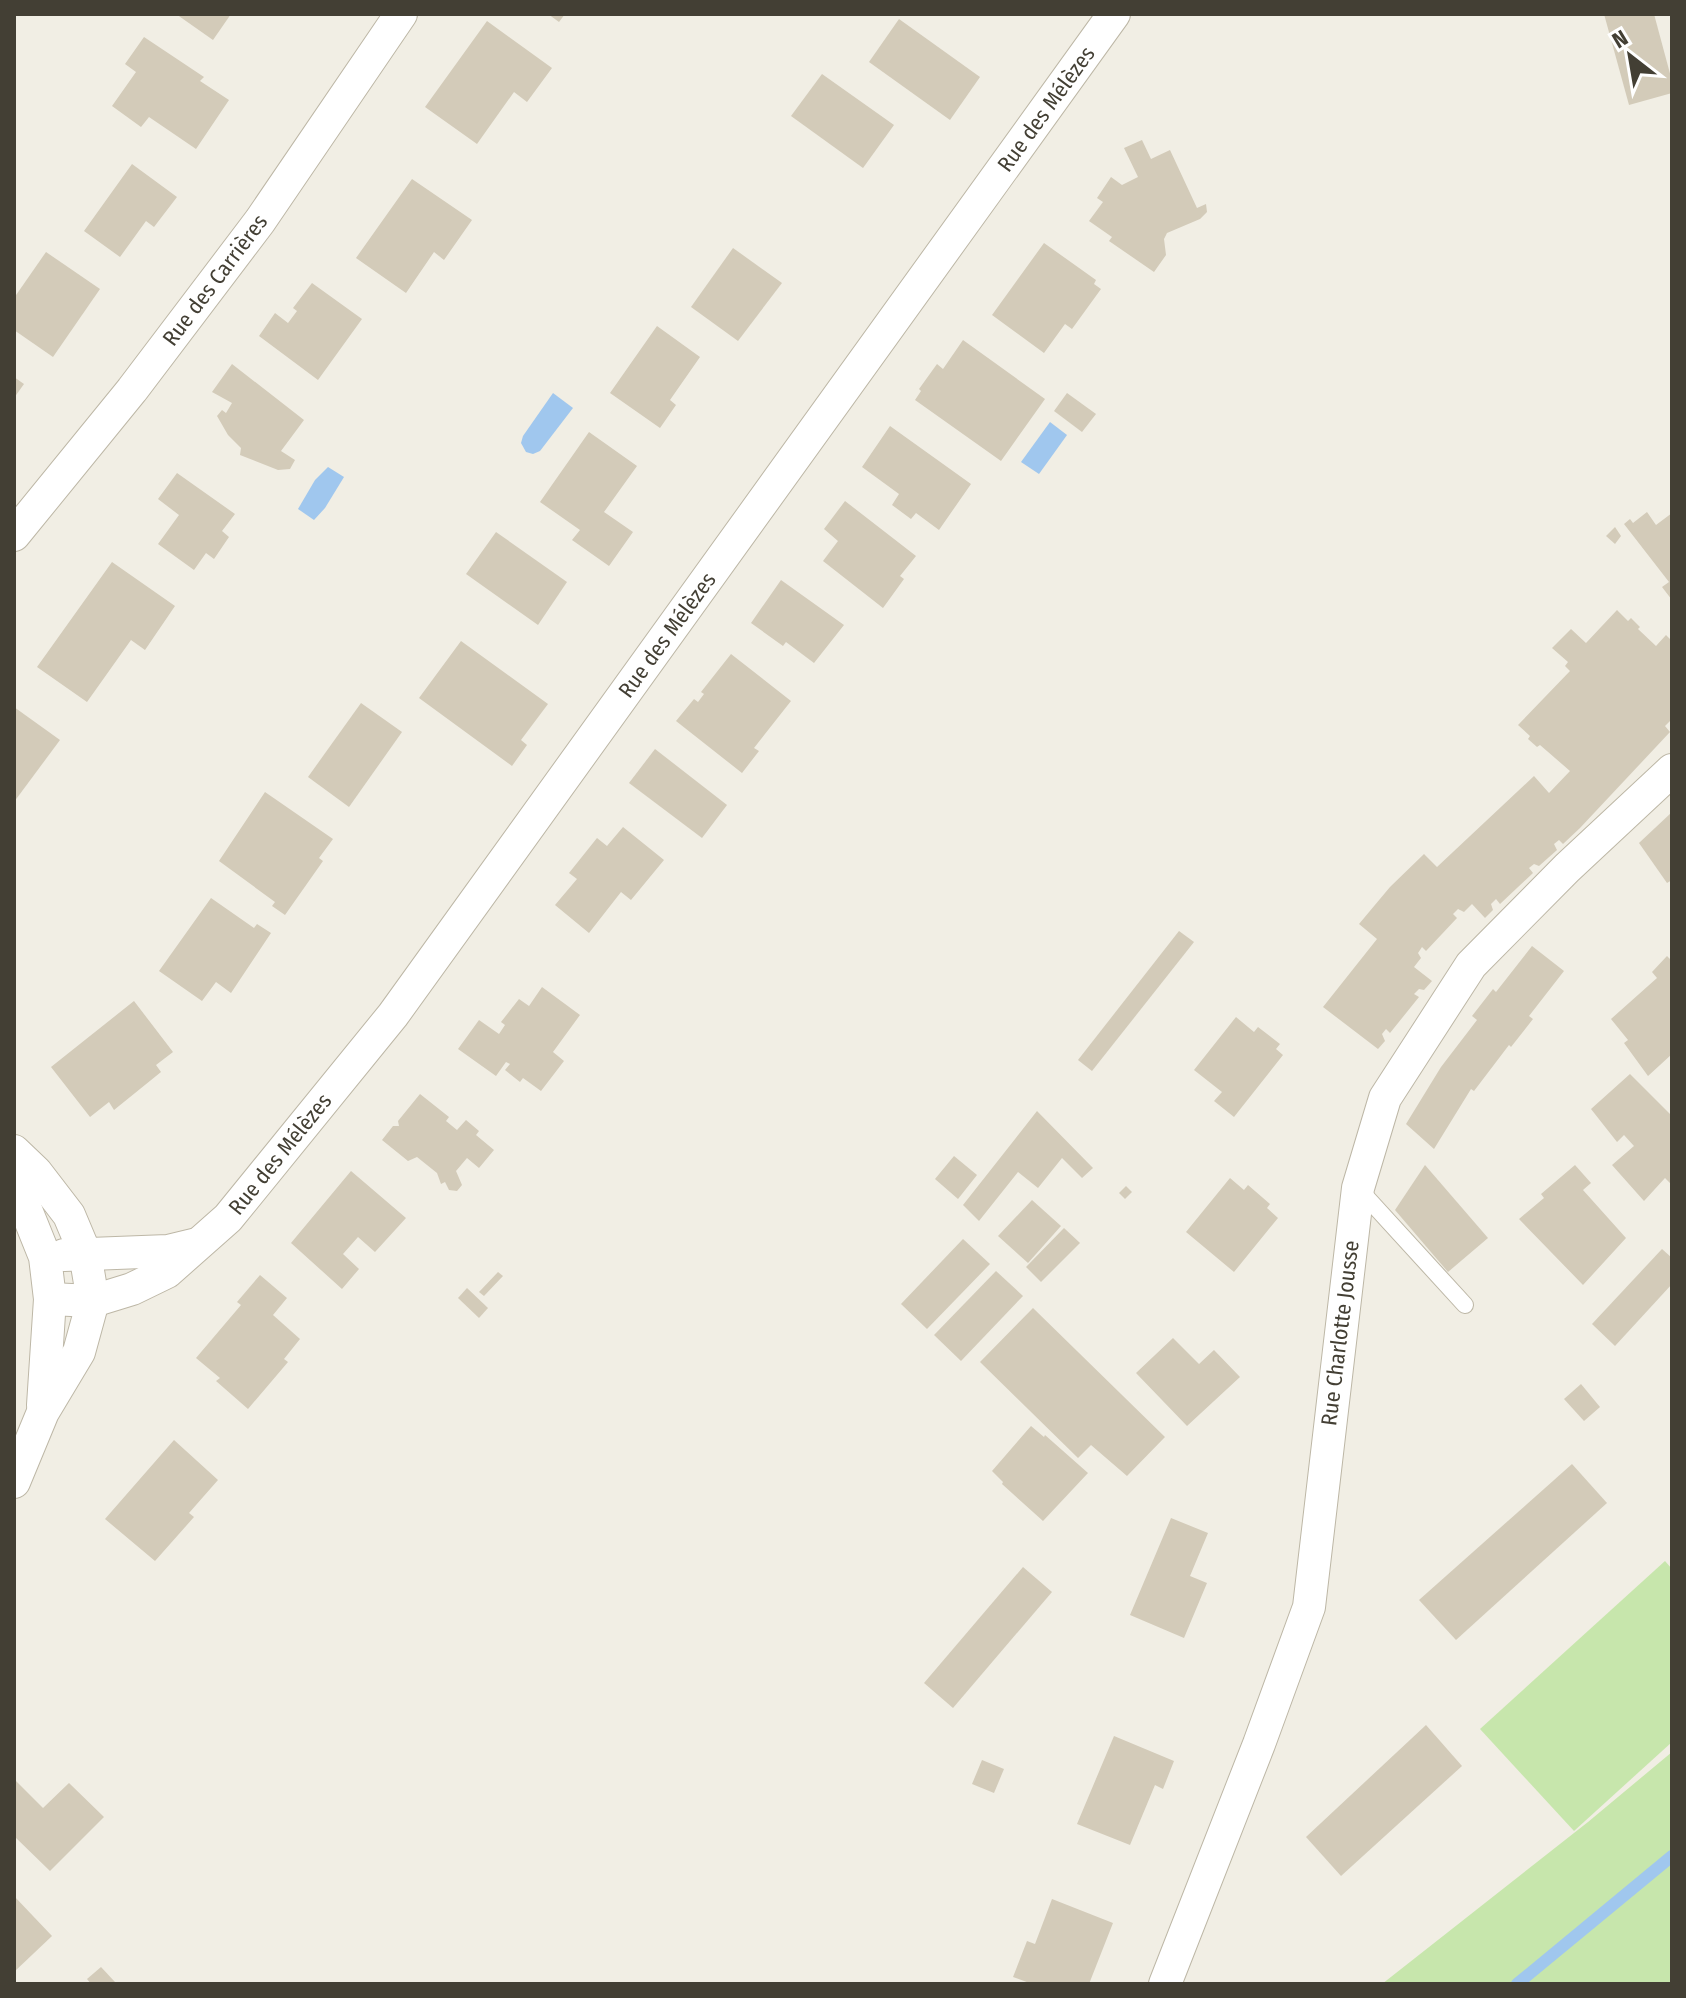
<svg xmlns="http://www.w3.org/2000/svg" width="1686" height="1998" font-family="'Fira Sans Condensed',sans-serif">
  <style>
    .green { fill: #c7e6ac }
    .water { fill: #a0c7ee }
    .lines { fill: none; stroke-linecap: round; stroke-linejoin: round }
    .stream { stroke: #a0c7ee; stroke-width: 12 }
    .building { fill: #d3cbb9 }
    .lane-casing { stroke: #bdb7a6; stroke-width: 18 }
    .street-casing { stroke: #bdb7a6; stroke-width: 34 }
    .lane { stroke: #fff; stroke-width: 16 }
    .street { stroke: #fff; stroke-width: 32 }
    .labels { text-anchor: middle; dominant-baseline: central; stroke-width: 7; stroke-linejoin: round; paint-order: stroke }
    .street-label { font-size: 22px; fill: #433f34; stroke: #fff }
  </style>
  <rect width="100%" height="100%" fill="#f1eee4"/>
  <g class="green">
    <path d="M1665 1561 1672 1569V1742L1574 1831 1480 1729Z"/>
    <path d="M1672 1752V1984H1382L1588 1822Z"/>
  </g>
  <g class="water">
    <path d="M553 393 573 408 540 451 533 454 526 452 521 443 523 436Z"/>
    <path d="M1050 422 1067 435 1039 474 1021 462Z"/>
    <path d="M328 467 344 477 325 508 314 520 298 509 315 480Z"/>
  </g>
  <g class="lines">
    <path class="stream" d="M1517 1984 1672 1856"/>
  </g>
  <g class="building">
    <path d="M176 14H231L213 40Z"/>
    <path d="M548 14H565L559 22Z"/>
    <path d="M1604 14H1654L1672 81V93L1629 105Z"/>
    <path d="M899 19 980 77 950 120 869 62Z"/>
    <path d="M487 21 552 68 527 102 514 92 477 144 425 107Z"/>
    <path d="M144 37 204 77 200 81 229 100 196 149 149 117 141 127 112 106 136 72 125 64Z"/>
    <path d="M822 74 894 125 863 168 791 116Z"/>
    <path d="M1142 140 1151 159 1170 150 1197 208 1206 204 1207 212 1200 219 1167 233 1164 239 1166 255 1154 272 1109 241 1112 237 1089 221 1103 202 1097 198 1111 177 1122 185 1138 177 1124 148Z"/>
    <path d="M132 164 177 197 154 227 146 221 120 257 84 231Z"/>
    <path d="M412 179 472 220 444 260 434 252 406 293 356 258Z"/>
    <path d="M1044 243 1096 280 1094 284 1101 289 1072 329 1065 324 1044 353 992 315Z"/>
    <path d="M733 248 782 283 738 341 691 307Z"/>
    <path d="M46 252 100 289 53 357 14 330V298Z"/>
    <path d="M312 283 362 319 318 380 259 336 275 313 288 323 297 311 293 308Z"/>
    <path d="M657 326 700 357 670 400 676 405 660 428 610 393Z"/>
    <path d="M963 340 1045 399 1001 461 915 400 921 391 919 389 937 364 943 369Z"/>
    <path d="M232 364 304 420 281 451 295 460 290 469 278 470 240 455 241 448 228 435 217 416 222 410 226 413 232 403 212 392Z"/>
    <path d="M14 377 24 384 14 398Z"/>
    <path d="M1067 393 1096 414 1082 432 1054 411Z"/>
    <path d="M890 426 971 484 939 530 916 513 911 519 892 505 899 494 862 467Z"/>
    <path d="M589 432 637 466 604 512 633 532 609 566 572 540 580 530 540 502Z"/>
    <path d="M177 473 235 514 222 531 229 537 214 559 206 553 194 570 158 544 179 515 158 499Z"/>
    <path d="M845 501 916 556 900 576 904 579 883 608 823 561 838 541 824 529Z"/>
    <path d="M1647 512 1656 525 1672 513V600L1662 587 1669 582 1624 524 1630 519 1633 523Z"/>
    <path d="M1615 527 1621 536 1615 544 1606 536Z"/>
    <path d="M496 532 567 582 538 625 466 574Z"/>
    <path d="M112 562 175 606 145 650 131 640 87 702 37 667Z"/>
    <path d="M781 580 844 625 814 663 786 642 783 646 751 623Z"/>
    <path d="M1617 610 1628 621 1631 618 1640 627 1638 629 1656 646 1666 635 1672 641V719L1665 726 1670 732 1580 828 1563 844 1559 840 1554 844 1557 850 1539 866 1534 864 1529 868 1533 873 1500 904 1496 899 1491 904 1493 910 1485 918 1472 904 1464 912 1458 909 1453 914 1457 918 1426 951 1422 947 1418 953 1421 958 1414 967 1432 981 1424 990 1419 989 1414 994 1419 997 1390 1033 1386 1029 1382 1034 1385 1041 1378 1049 1323 1007 1377 939 1359 924 1390 887 1424 854 1437 867 1534 776 1549 793 1570 771 1540 745 1537 747 1528 739 1530 736 1518 725 1570 671 1565 666 1568 662 1552 648 1571 629 1586 643Z"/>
    <path d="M461 641 548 704 521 740 527 745 512 766 419 698Z"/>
    <path d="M731 654 791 701 754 748 759 751 742 773 676 721 694 699 698 702 704 694 701 692Z"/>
    <path d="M361 703 402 732 349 807 308 777Z"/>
    <path d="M14 707 60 740 14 802Z"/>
    <path d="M655 749 727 805 702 838 629 783Z"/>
    <path d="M265 792 333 839 319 858 323 861 285 915 272 906 275 902 219 861Z"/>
    <path d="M1672 812V880L1667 883 1639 843Z"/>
    <path d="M623 827 664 860 631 900 621 892 589 933 555 905 577 879 569 873 597 838 607 846Z"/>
    <path d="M211 898 254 928 257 924 271 933 231 993 216 982 202 1001 159 971Z"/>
    <path d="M1179 931 1194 942 1092 1071 1078 1060Z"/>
    <path d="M1532 946 1564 971 1529 1016 1533 1019 1511 1047 1509 1045 1474 1091 1471 1089 1434 1149 1406 1124 1441 1067 1477 1020 1472 1016 1493 989 1496 992Z"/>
    <path d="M1667 956 1672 961V1054L1648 1076 1624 1043 1628 1040 1611 1019 1657 978 1652 972Z"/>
    <path d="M542 987 580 1015 553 1052 564 1061 541 1091 523 1078 520 1082 505 1070 510 1064 506 1062 496 1076 458 1049 479 1020 499 1034 505 1025 501 1022 519 999 529 1006Z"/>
    <path d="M134 1001 173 1052 156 1065 161 1072 114 1110 109 1102 90 1117 51 1067Z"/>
    <path d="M1236 1017 1254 1032 1258 1027 1280 1044 1276 1049 1283 1055 1234 1117 1214 1101 1222 1092 1194 1070Z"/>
    <path d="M1630 1074 1670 1114 1672 1112V1185L1665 1178 1644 1201 1612 1165 1634 1146 1624 1135 1617 1142 1591 1109Z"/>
    <path d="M420 1094 449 1117 446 1121 457 1130 466 1120 479 1131 476 1135 494 1150 479 1168 467 1158 456 1171 462 1185 457 1191 449 1190 445 1182 441 1184 437 1173 417 1157 408 1161 382 1140 393 1126H399L398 1121Z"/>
    <path d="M1037 1111 1093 1168 1082 1178 1062 1158 1038 1188 1018 1172 979 1221 963 1205Z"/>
    <path d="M954 1156 977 1175 958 1199 935 1179Z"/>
    <path d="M1425 1165 1488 1238 1448 1272 1395 1210Z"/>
    <path d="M1575 1165 1591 1183 1583 1190 1626 1238 1583 1285 1519 1219 1544 1198 1541 1194Z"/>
    <path d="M351 1171 406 1218 375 1252 358 1237 343 1254 359 1269 342 1289 291 1243Z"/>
    <path d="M1230 1178 1244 1190 1248 1185 1270 1204 1267 1208 1278 1218 1234 1272 1186 1232Z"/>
    <path d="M1126 1186 1132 1192 1125 1199 1119 1193Z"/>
    <path d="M1032 1200 1061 1226 1028 1263 998 1236Z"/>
    <path d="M1064 1228 1080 1243 1041 1282 1026 1267Z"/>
    <path d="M963 1239 990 1264 927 1329 901 1304Z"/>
    <path d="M1662 1249 1672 1258V1284L1615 1346 1592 1324Z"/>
    <path d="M996 1271 1023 1296 961 1361 934 1335Z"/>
    <path d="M498 1272 503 1276 484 1296 479 1292Z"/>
    <path d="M260 1275 287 1298 273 1315 300 1339 284 1359 288 1362 248 1409 216 1381 220 1378 196 1358 241 1305 237 1302Z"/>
    <path d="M467 1288 488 1308 479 1318 458 1298Z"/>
    <path d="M1033 1308 1165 1437 1127 1476 1091 1445 1078 1458 980 1362Z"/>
    <path d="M1173 1338 1199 1364 1214 1350 1240 1377 1187 1426 1136 1373Z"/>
    <path d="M1581 1384 1600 1407 1584 1421 1564 1399Z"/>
    <path d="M1031 1426 1044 1437 1045 1435 1088 1473 1043 1521 1002 1484 1003 1482 992 1471Z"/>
    <path d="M174 1440 218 1480 189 1513 194 1517 155 1561 105 1519Z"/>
    <path d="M1572 1464 1607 1503 1456 1640 1419 1600Z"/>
    <path d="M1171 1518 1208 1533 1190 1576 1207 1583 1184 1638 1130 1615Z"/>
    <path d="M1023 1567 1052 1592 953 1708 924 1683Z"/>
    <path d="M1426 1725 1462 1766 1341 1876 1306 1837Z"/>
    <path d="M1114 1736 1174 1761 1163 1789 1155 1785 1130 1845 1077 1824Z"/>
    <path d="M982 1760 1004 1769 994 1793 972 1784Z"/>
    <path d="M14 1779 43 1808 69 1783 104 1817 50 1871 14 1836Z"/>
    <path d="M14 1896 52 1936 14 1972Z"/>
    <path d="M1052 1899 1113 1923 1089 1984H1032L1013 1977 1027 1941 1035 1944Z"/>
    <path d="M101 1967 115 1982 114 1984H91L87 1979Z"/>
  </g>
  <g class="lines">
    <defs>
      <path id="lane" d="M1359 1189 1465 1305"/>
      <g id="street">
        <path d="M14 535 132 390 260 221 401 14"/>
        <path d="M14 1151 36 1172 69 1215 85 1253 93 1301 79 1352 43 1412 14 1482"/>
        <path d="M14 1180 45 1257 50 1299 43 1405"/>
        <path d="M64 1255 168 1251 197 1244"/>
        <path d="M50 1299 93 1301 132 1289 167 1272 228 1218 393 1015 1114 14"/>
        <path d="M1165 1984 1259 1744 1309 1607 1358 1188 1385 1098 1471 965 1567 868 1672 770"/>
      </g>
    </defs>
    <use href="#lane" class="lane-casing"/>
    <use href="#street" class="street-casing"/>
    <use href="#lane" class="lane"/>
    <use href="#street" class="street"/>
  </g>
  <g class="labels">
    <g class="street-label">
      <text transform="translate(1046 109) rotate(-54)">Rue des Mélèzes</text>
      <text transform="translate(215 280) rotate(-53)">Rue des Carrières</text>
      <text transform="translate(667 635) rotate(-54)">Rue des Mélèzes</text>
      <text transform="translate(280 1154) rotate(-51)">Rue des Mélèzes</text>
      <text transform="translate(1340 1333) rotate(-83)">Rue Charlotte Jousse</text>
    </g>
  </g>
  <rect width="1686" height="1998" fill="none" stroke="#433f34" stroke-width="32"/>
  <g transform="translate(1630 56) rotate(329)" stroke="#ffffff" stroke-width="6" paint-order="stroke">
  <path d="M0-6L14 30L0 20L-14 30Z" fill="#433f34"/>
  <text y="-12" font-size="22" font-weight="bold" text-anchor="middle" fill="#433f34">N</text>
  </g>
</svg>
